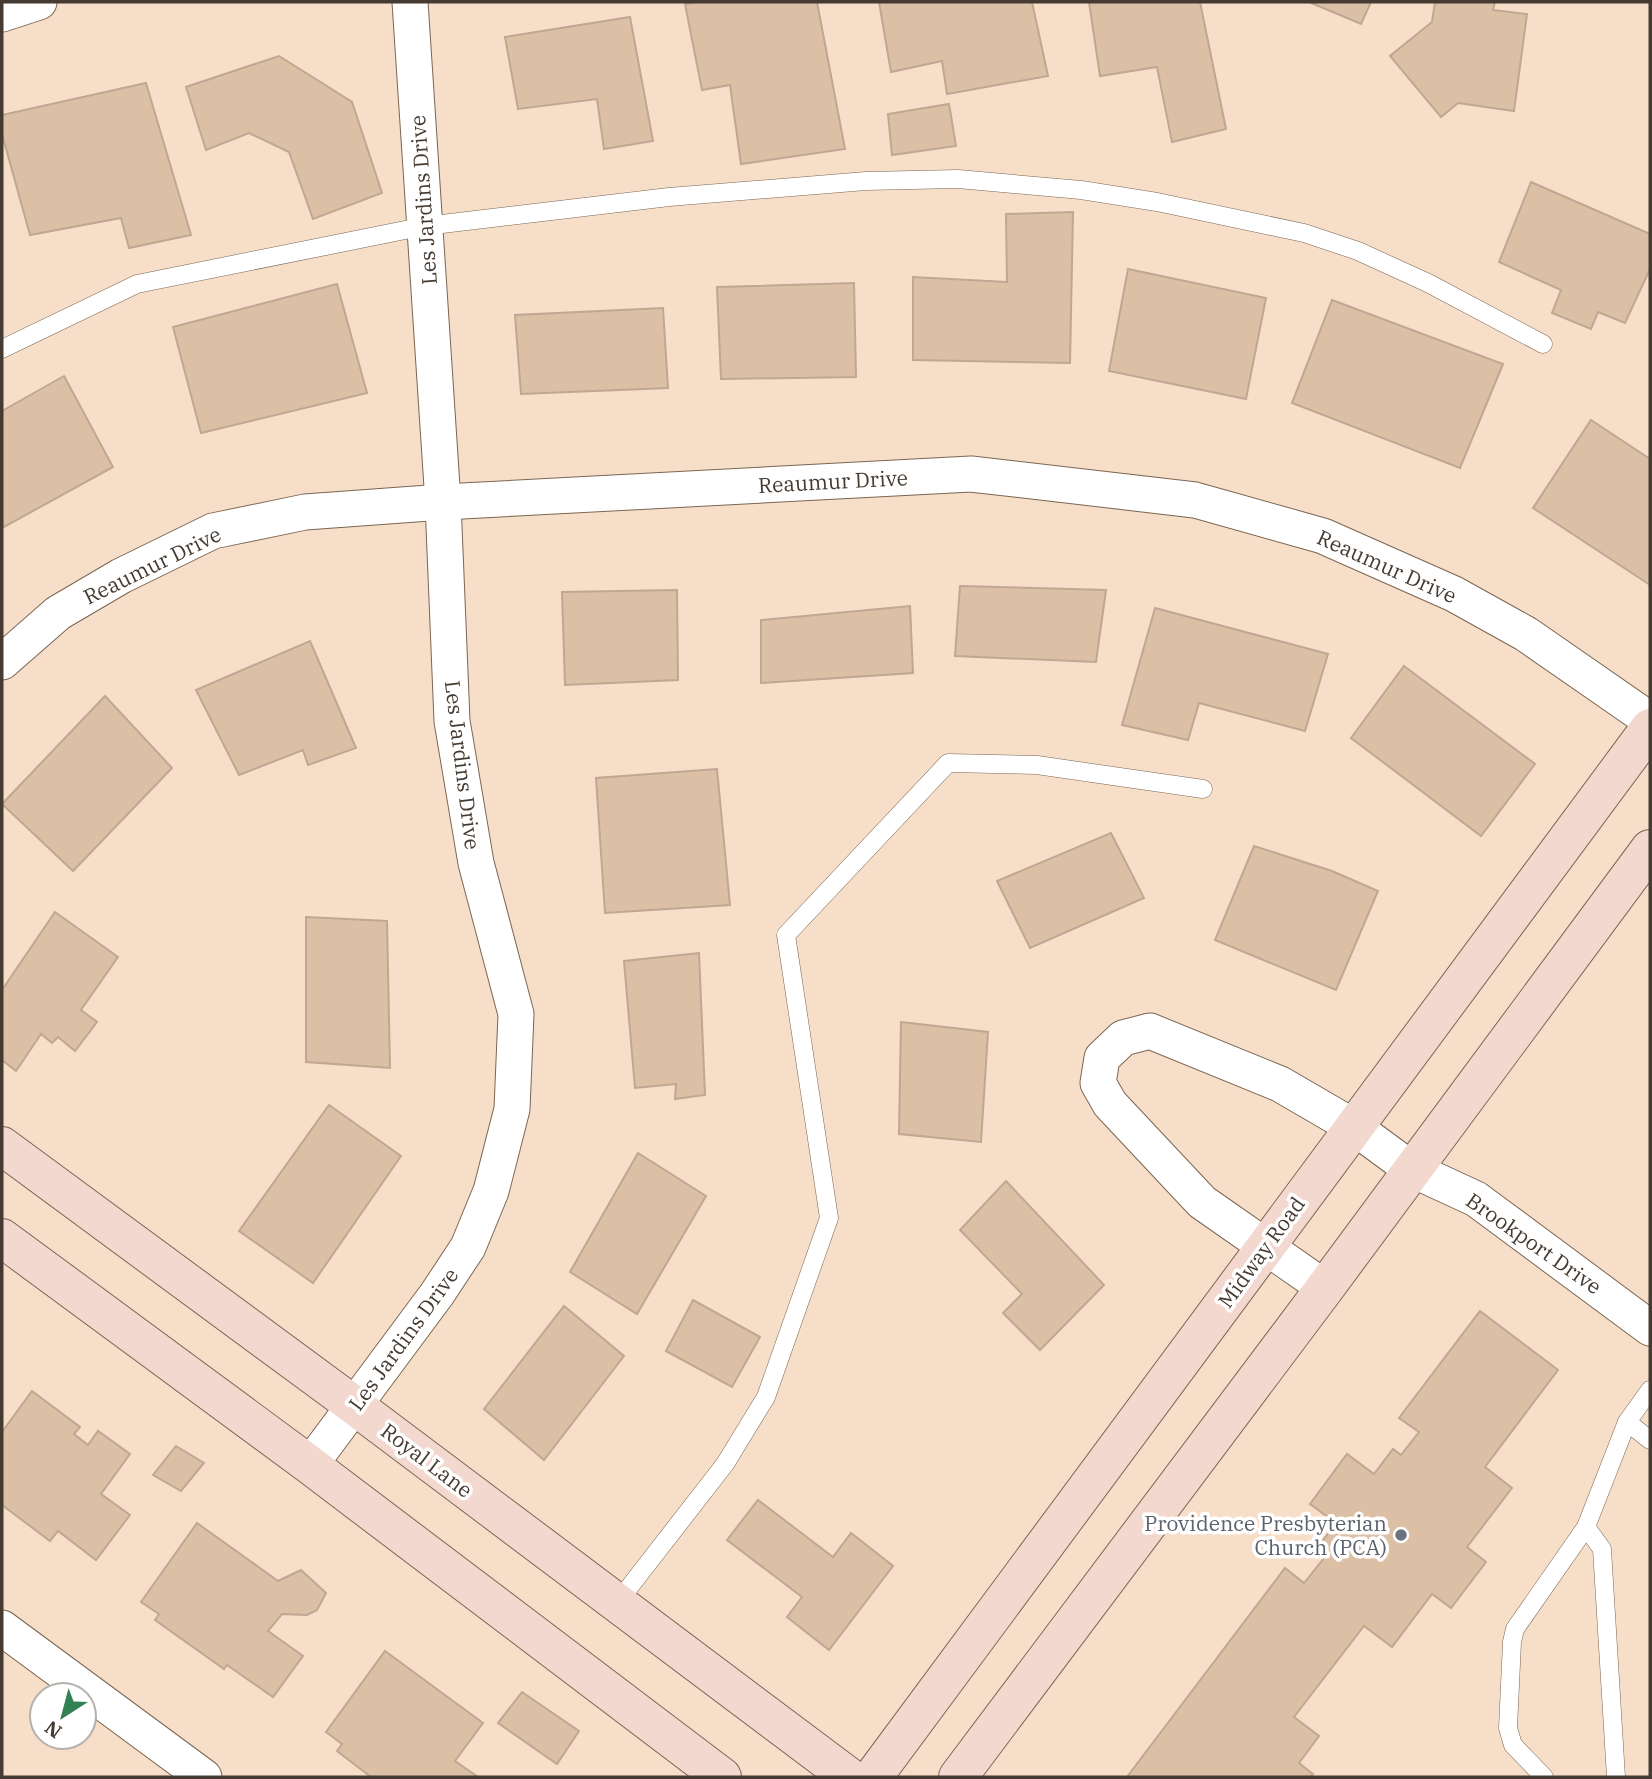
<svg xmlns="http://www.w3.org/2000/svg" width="1652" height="1779" font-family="'IBM Plex Serif',serif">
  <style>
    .building { fill: #dcc0a6; stroke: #bfa792; stroke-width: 2 }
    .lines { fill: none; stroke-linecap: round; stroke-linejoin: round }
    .lane-casing { stroke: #7b6652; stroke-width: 19 }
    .street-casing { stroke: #7b6652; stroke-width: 37 }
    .secondary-casing { stroke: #7b6652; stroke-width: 40 }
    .lane { stroke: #fff; stroke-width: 18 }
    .street { stroke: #fff; stroke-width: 35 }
    .secondary { stroke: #f3d8d0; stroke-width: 38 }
    .worship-dot { fill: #6b7280; stroke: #fff; stroke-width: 2.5 }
    .labels { text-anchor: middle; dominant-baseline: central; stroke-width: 7; stroke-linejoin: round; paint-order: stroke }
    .street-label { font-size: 21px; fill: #453b32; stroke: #fff }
    .worship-label { font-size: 21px; fill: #5b616d; stroke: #fff; text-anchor: end }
  </style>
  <rect width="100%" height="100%" fill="#f7dec8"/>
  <g class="building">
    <path d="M698 2H817L845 149 741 164 730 85 702 90 685 4Z"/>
    <path d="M879 2H1032L1048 76 947 94 942 61 891 72Z"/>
    <path d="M1089 2H1200L1226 129 1172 142 1157 67 1100 76Z"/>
    <path d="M1309 2H1371L1361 24Z"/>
    <path d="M1435 2H1495L1493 10 1527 14 1514 111 1458 103 1441 117 1390 56 1432 22Z"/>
    <path d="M630 17 653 141 604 149 597 99 518 109 505 37Z"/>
    <path d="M279 56 352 102 382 193 313 219 289 152 249 133 206 150 186 87Z"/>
    <path d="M146 83 191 235 129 248 121 218 30 235 2 134V115Z"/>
    <path d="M949 104 956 146 892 155 888 114Z"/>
    <path d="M1531 182 1650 234V269L1625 323 1598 312 1591 329 1552 313 1561 290 1499 262Z"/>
    <path d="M1073 212 1070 363 913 360V277L1007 282 1006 214Z"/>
    <path d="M1128 269 1266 298 1246 399 1109 371Z"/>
    <path d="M854 283 856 377 721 379 717 287Z"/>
    <path d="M337 284 367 393 201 433 173 327Z"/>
    <path d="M1332 300 1503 364 1460 468 1292 403Z"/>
    <path d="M663 308 668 388 521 394 515 315Z"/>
    <path d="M64 376 113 467 2 528V411Z"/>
    <path d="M1591 420 1650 459V585L1533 508Z"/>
    <path d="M960 586 1106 590 1096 662 955 656Z"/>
    <path d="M677 590 678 680 565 685 562 592Z"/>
    <path d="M910 606 913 673 761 683V620Z"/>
    <path d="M1155 608 1328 654 1305 731 1199 703 1188 740 1122 725Z"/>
    <path d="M310 641 356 748 308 765 303 750 239 775 196 690Z"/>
    <path d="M1404 666 1535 764 1481 836 1351 738Z"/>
    <path d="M105 696 172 768 73 871 2 804Z"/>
    <path d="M717 769 730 905 605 913 596 778Z"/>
    <path d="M1111 833 1144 898 1030 948 997 881Z"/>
    <path d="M1254 846 1332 871 1378 891 1336 990 1215 940Z"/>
    <path d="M55 912 118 957 81 1010 97 1022 75 1051 58 1037 52 1043 41 1034 16 1071 2 1060V990Z"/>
    <path d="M306 917 387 921 390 1068 306 1062Z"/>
    <path d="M699 953 705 1095 675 1099 676 1084 635 1088 624 961Z"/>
    <path d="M901 1022 988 1032 981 1142 899 1134Z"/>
    <path d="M329 1105 401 1156 313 1283 239 1231Z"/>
    <path d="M638 1153 706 1196 637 1314 570 1272Z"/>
    <path d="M1006 1181 1104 1285 1040 1350 1003 1313 1022 1294 960 1230Z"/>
    <path d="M693 1300 760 1337 732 1387 666 1351Z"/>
    <path d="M564 1306 624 1356 544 1460 484 1409Z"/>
    <path d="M1480 1311 1558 1370 1485 1467 1512 1488 1467 1547 1486 1562 1451 1608 1432 1594 1392 1647 1364 1626 1294 1717 1319 1736 1299 1763 1313 1774 1310 1777H1127L1285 1568 1304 1583 1324 1558 1315 1551 1336 1523 1310 1504 1347 1454 1374 1474 1393 1449 1401 1455 1419 1432 1399 1418Z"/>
    <path d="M32 1391 80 1427 74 1434 88 1445 98 1431 130 1454 101 1494 130 1515 96 1560 58 1531 50 1541 2 1505V1432Z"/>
    <path d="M176 1446 204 1463 181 1491 153 1475Z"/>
    <path d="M758 1500 833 1557 851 1533 893 1566 829 1650 787 1617 802 1597 727 1540Z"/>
    <path d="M197 1523 278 1581 301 1570 326 1593 317 1610 307 1615 282 1614 268 1631 303 1656 273 1697 227 1665 224 1669 155 1620 159 1614 141 1602Z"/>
    <path d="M385 1651 483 1723 455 1761 478 1777H371L337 1751 342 1744 326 1732Z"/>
    <path d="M522 1692 579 1731 557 1764 498 1723Z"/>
  </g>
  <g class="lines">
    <defs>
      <g id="lane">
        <path d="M2 349 137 284 425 226 669 197 866 181 958 179 1081 190 1157 202 1304 233 1358 251 1428 283 1543 344"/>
        <path d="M1627 1422 1650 1440"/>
        <path d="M1586 1527 1602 1549 1616 1777"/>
        <path d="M617 1603 725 1464 766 1397 829 1218 786 935 948 763 1037 765 1203 789"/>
        <path d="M1544 1777 1513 1745 1508 1728 1512 1642 1515 1629 1586 1527 1627 1422 1650 1390"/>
      </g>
      <g id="street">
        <path d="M2 14 39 2"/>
        <path d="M2 662 58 613 121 576 213 531 305 512 443 502 971 474 1195 500 1323 536 1454 594 1526 634 1650 720"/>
        <path d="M1325 1288 1202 1202 1110 1104 1098 1083 1102 1058 1123 1038 1150 1031 1280 1084 1354 1127 1411 1169 1476 1199 1650 1328"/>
        <path d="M310 1465 437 1294 468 1247 491 1191 512 1109 516 1014 476 863 452 721 443 502 410 2"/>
        <path d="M2 1628 204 1777"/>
      </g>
      <g id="secondary">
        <path d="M2 1146 355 1406 849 1777"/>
        <path d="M2 1238 310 1465 722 1777"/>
        <path d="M873 1777 1650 728"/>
        <path d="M958 1777 1325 1288 1650 849"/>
      </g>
    </defs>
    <use href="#lane" class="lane-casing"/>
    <use href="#street" class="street-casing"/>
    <use href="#secondary" class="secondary-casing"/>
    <use href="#lane" class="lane"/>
    <use href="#street" class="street"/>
    <use href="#secondary" class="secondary"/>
  </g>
  <circle class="worship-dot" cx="1401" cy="1535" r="7"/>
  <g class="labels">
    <g class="street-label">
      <text transform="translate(423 200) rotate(-94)">Les Jardins Drive</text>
      <text transform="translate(833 481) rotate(-3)">Reaumur Drive</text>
      <text transform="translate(152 565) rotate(-26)">Reaumur Drive</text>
      <text transform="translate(1387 566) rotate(24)">Reaumur Drive</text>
      <text transform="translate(463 765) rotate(83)">Les Jardins Drive</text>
      <text transform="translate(1534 1243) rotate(35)">Brookport Drive</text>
      <text transform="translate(1261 1252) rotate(-54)">Midway Road</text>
      <text transform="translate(403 1339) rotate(-54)">Les Jardins Drive</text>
      <text transform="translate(427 1460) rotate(37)">Royal Lane</text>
    </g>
    <g class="worship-label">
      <text x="1387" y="1523">Providence Presbyterian<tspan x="1387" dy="24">Church (PCA)</tspan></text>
    </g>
  </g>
  <rect width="1652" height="1779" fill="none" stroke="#453b32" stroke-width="7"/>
  <g transform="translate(63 1716) rotate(216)"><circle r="33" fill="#ffffff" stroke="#b5b1ad" stroke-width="2"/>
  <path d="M0-5L12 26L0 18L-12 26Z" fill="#328152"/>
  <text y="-10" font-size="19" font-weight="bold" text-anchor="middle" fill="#453b32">N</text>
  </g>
</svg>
